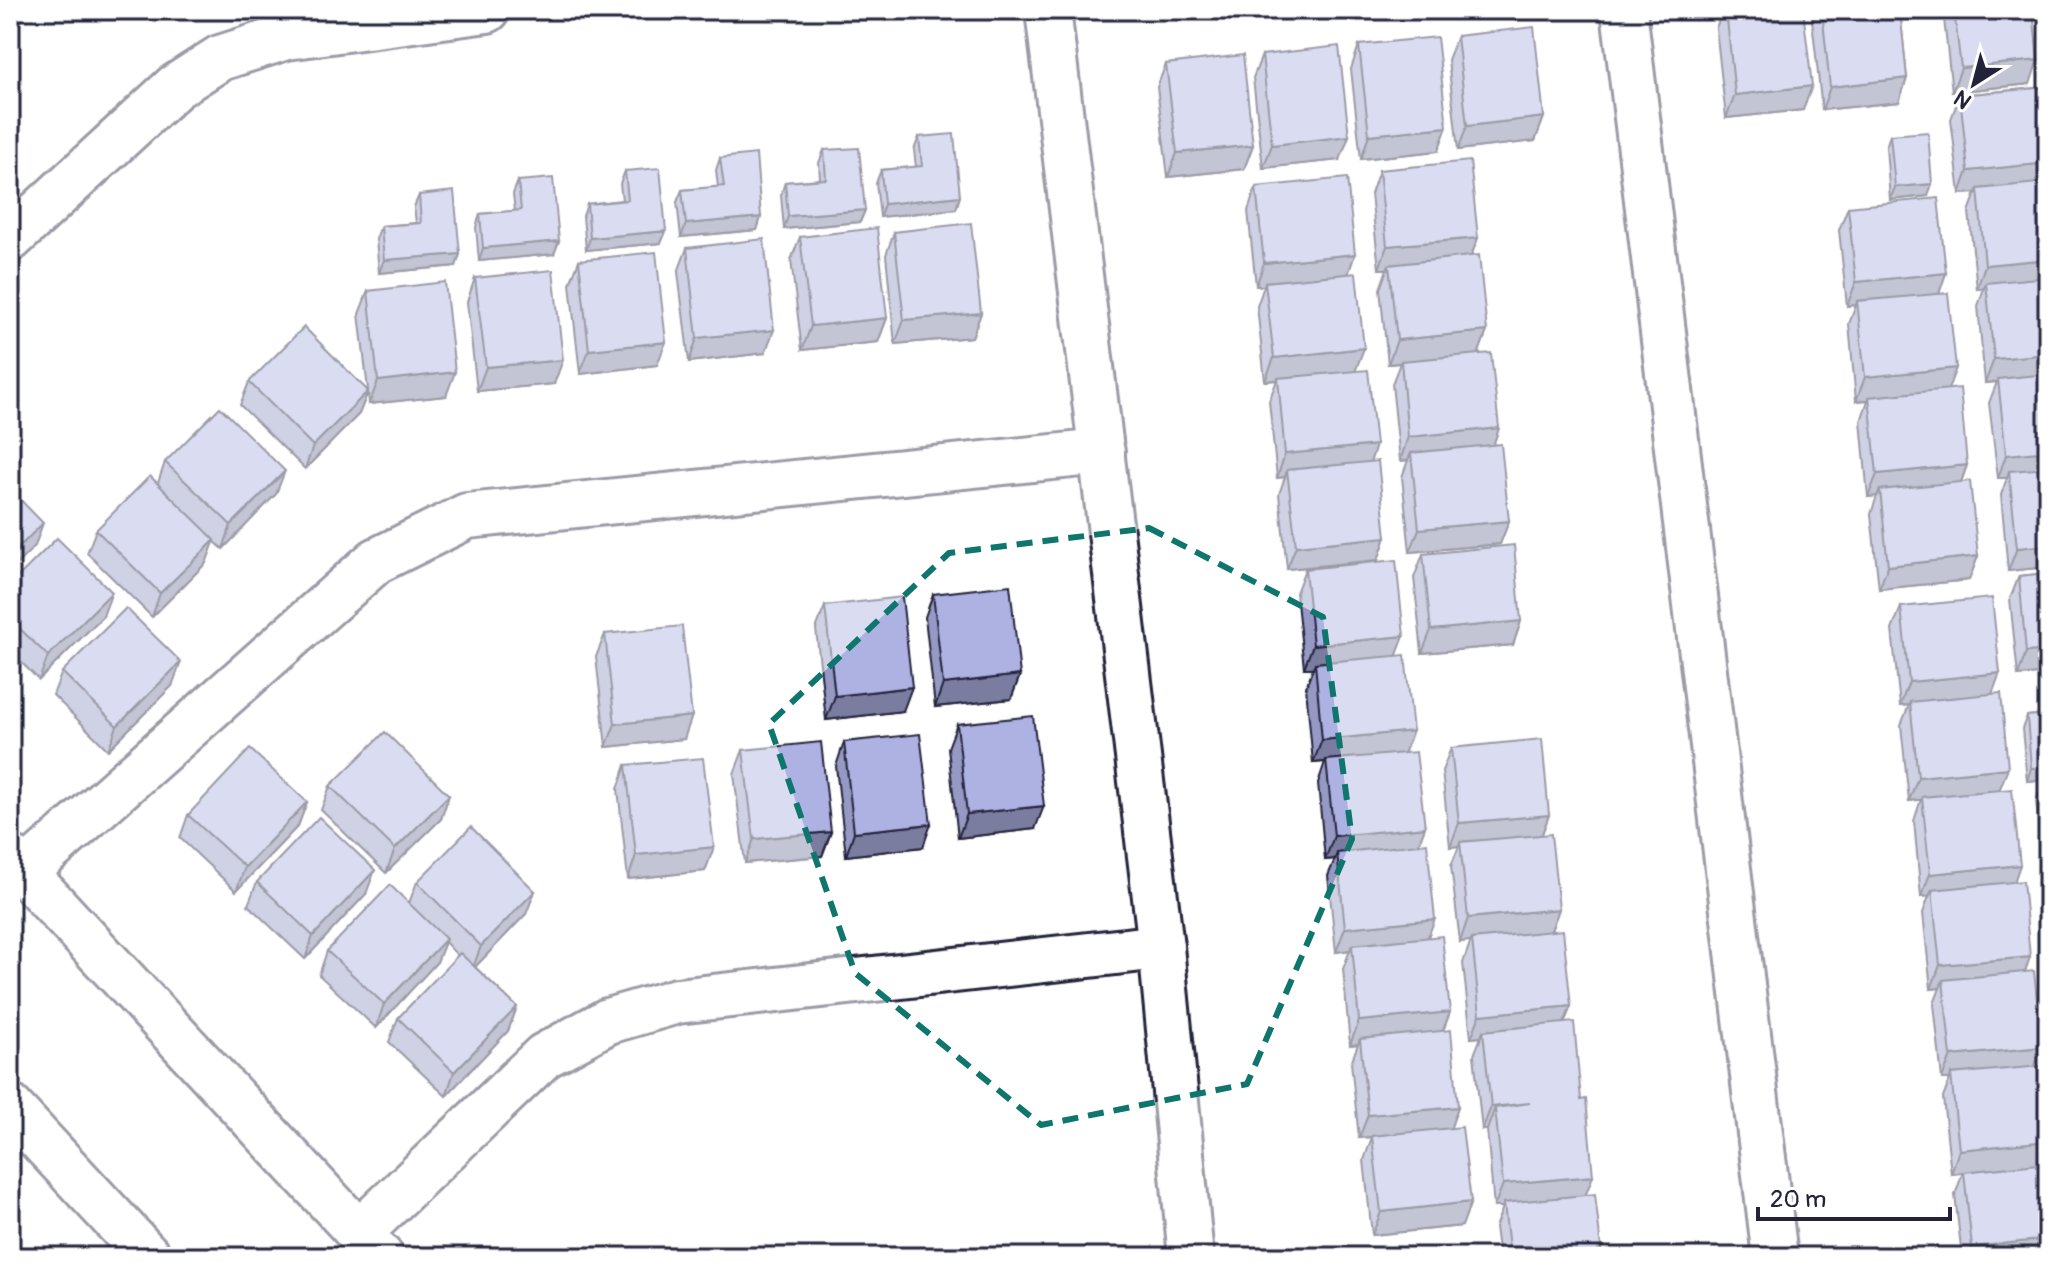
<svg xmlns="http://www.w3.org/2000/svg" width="2058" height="1267" font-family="Pangolin,sans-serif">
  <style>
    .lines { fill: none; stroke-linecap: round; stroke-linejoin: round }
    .street-casing { stroke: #22223b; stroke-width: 50 }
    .secondary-casing { stroke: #22223b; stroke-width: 50 }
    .street { stroke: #fff; stroke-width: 44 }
    .secondary { stroke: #fff; stroke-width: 44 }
    .wall { fill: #9699c3; stroke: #22223b; stroke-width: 2 }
    .shaded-wall { fill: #7a7d9f; stroke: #22223b; stroke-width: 2 }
    .building { fill: #aeb2e3; stroke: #22223b; stroke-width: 2 }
    .marked { fill: none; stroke: #0f766e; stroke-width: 6; stroke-dasharray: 16 10; stroke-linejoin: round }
  </style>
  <rect width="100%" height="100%" fill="#fff"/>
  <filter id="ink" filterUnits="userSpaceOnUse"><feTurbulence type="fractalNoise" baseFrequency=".0125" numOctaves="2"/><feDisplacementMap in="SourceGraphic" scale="16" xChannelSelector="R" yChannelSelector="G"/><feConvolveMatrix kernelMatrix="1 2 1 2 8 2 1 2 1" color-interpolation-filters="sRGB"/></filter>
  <g filter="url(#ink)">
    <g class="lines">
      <defs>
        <g id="street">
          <path d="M1048 10 1161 947 1191 1257"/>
          <path d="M1624 10 1775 1257"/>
          <path d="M10 239 175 87 220 58 286 37 487 10"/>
          <path d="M10 857 381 1257"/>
          <path d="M24 873 376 561 467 516 1102 452"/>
          <path d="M358 1234 544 1056 608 1021 677 1001 1161 947"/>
        </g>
        <path id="secondary" d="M10 1107 149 1257"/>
      </defs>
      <use href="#street" class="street-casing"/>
      <use href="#secondary" class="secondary-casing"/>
      <use href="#street" class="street"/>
      <use href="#secondary" class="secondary"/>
    </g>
    <g class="wall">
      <path d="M1723 10H1803V110L1726 118 1716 28Z"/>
      <path d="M1815 10H1900L1907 78 1899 102 1822 110 1812 20Z"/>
      <path d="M1943 10H2033L2030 84 1952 92Z"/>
      <path d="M2042 10H2048V68Z"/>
      <path d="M1457 36 1544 117 1535 141 1458 150 1448 60Z"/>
      <path d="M1359 45 1438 151 1361 159 1351 69Z"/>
      <path d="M1262 55 1340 160 1263 168 1253 78Z"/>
      <path d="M1166 64 1253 145 1244 169 1168 177 1157 87Z"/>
      <path d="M2048 87V567L2008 571 2001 495 2007 478H1998L1989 403 1997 382 1985 383 1978 306 1984 288 1977 289 1969 212 1976 193 1960 194 1951 119 1960 95Z"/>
      <path d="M1890 135 1928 196 1890 200 1886 147Z"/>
      <path d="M919 137 960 196 956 209 880 217 876 183 881 170 916 167 914 150Z"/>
      <path d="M824 150 865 210 860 222 784 229 781 195 785 182 820 179 819 163Z"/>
      <path d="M720 158 761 217 757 230 681 237 677 202 682 190 718 187 716 170Z"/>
      <path d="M1379 170 1478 238 1471 256 1487 331 1478 354 1499 428 1493 445 1509 521 1500 544 1410 552 1402 477 1408 460 1400 461 1392 384 1400 363 1388 364 1380 289 1387 269H1379L1371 194Z"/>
      <path d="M625 171 666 231 661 243 586 250 583 216 587 204 622 200 620 184Z"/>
      <path d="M518 181 559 241 554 254 479 261 476 227 480 214 515 211 513 194Z"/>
      <path d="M1256 187 1355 254 1348 274 1355 371 1370 462 1386 537 1378 560 1287 569 1279 494 1285 477 1277 478 1269 401 1277 380 1265 381 1257 306 1264 286H1256L1248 211Z"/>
      <path d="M419 195 460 254 456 266 379 273 376 239 381 226 416 223 414 207Z"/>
      <path d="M1848 207 1946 273 1939 293 1948 390 1967 465 1961 482 1978 556 1969 580 1879 589 1871 514 1877 496 1868 497 1861 421 1868 400 1856 401 1849 324 1856 305 1847 306 1839 230Z"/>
      <path d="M894 232 981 313 972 337 895 344 886 255Z"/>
      <path d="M800 237 887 318 878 342 802 350 791 260Z"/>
      <path d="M687 248 765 353 689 362 678 272Z"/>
      <path d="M579 260 657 365 580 374 570 284Z"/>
      <path d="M475 278 554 384 477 391 467 302Z"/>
      <path d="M368 291 446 396 369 404 368 392 359 414 305 469 240 405 249 382 368 390 359 314Z"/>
      <path d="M165 462 276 494 223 549 214 541 206 563 152 617 87 553 96 530 158 483Z"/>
      <path d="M1423 554 1521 621 1513 645 1422 653 1414 578Z"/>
      <path d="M1305 569 1404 636 1396 656 1405 753 1425 827 1418 844 1428 938 1450 1012 1443 1031 1450 1128 1462 1226 1372 1235 1364 1160 1372 1137 1359 1138 1351 1063 1358 1044 1350 1045 1343 969 1350 950 1336 952 1328 876 1335 859 1325 860 1318 783 1325 762 1313 763 1306 687 1313 668H1304L1296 593Z"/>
      <path d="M2048 573V673L2018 676 2010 599 2019 576Z"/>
      <path d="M10 585 103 616 39 680 10 651Z"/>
      <path d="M933 594 1020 675 1011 699 935 707 925 617Z"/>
      <path d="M825 606 903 711 826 720 816 629Z"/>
      <path d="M1901 607 1992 693 2000 790 2014 882 2035 1066 2048 1257H1962L1955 1195 1963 1172 1951 1174 1943 1098 1950 1079H1942L1934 1004 1940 988 1931 989 1923 913 1929 896 1921 897 1914 821 1921 799 1909 801 1901 725 1909 705 1900 706 1892 630Z"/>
      <path d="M605 634 684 739 606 747 596 657Z"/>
      <path d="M62 672 172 686 108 750 53 695Z"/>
      <path d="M2048 714V876H2044L2036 801 2044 780 2027 781 2022 729 2027 716Z"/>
      <path d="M957 724 1035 829 958 838 948 748Z"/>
      <path d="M844 742 923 847 846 856 836 766Z"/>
      <path d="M1451 748 1549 815 1542 834 1559 909 1551 931 1571 1006 1564 1023 1586 1195 1602 1257H1499L1495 1227 1503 1207H1494L1487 1130H1482L1474 1055 1481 1037 1471 1038 1463 963 1471 940 1460 942 1451 866 1459 846 1450 847 1442 771Z"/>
      <path d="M743 750 831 832 822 856 745 863 734 774Z"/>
      <path d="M626 765 714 847 705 871 628 879 618 789Z"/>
      <path d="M330 786 449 795 441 819 386 873 321 810Z"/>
      <path d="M307 802 298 826 236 891 180 838 188 815Z"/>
      <path d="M257 882 366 894 305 959 248 905Z"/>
      <path d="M417 882 535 891 526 914 475 967 517 1007 508 1031 446 1096 389 1042 398 1018 458 956 445 942 437 962 376 1028 319 975 327 951 409 903Z"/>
      <path d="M2048 889V918L2046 896Z"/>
    </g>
    <g class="shaded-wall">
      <path d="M2038 60 2030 84 1952 92 1961 68Z"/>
      <path d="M1907 78 1899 102 1822 110 1830 87Z"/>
      <path d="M1812 86 1803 110 1726 118 1735 95Z"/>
      <path d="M1544 117 1535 141 1458 150 1467 126Z"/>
      <path d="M1447 127 1438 151 1361 159 1369 135Z"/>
      <path d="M1349 136 1340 160 1263 168 1272 145Z"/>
      <path d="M1253 145 1244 169 1168 177 1177 153Z"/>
      <path d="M2048 163V186L1978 189 1976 193 1960 194 1968 171Z"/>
      <path d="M1932 184 1928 196 1890 200 1895 187Z"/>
      <path d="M960 196 956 209 880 217 884 204Z"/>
      <path d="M865 210 860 222 784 229 788 216Z"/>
      <path d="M761 217 757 230 681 237 686 224Z"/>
      <path d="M666 231 661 243 586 250 590 238Z"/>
      <path d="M1478 238 1469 261 1389 265 1387 269H1379L1387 246Z"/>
      <path d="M559 241 554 254 479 261 483 248Z"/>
      <path d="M460 254 456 266 379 273 384 260Z"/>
      <path d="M1355 254 1347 277 1265 282 1264 286H1256L1264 263Z"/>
      <path d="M2048 259V282L1986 283 1984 288 1977 289 1985 265Z"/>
      <path d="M1946 273 1938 297 1857 301 1856 305 1847 306 1856 282Z"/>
      <path d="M981 313 972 337 895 344 904 320Z"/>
      <path d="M887 318 878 342 802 350 811 326Z"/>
      <path d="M774 330 765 353 689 362 697 338Z"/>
      <path d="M1487 331 1478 355 1388 364 1397 340Z"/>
      <path d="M666 342 657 365 580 374 589 350Z"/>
      <path d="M1364 348 1355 372 1265 381 1274 358Z"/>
      <path d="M2048 354V377L1985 383 1994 359Z"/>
      <path d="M563 360 554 384 477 391 486 367Z"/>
      <path d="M1956 368 1947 392 1856 401 1865 377Z"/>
      <path d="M455 372 446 396 369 404 378 381Z"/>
      <path d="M368 391 359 414 305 469 313 446Z"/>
      <path d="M1499 428 1491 452 1411 453 1408 460 1400 461 1408 437Z"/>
      <path d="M1376 445 1368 469 1287 470 1285 477 1277 478 1285 454Z"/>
      <path d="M2048 451V474L2009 471 2007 478H1998L2006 455Z"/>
      <path d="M1967 465 1959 488 1880 490 1877 496 1868 497 1877 474Z"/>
      <path d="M285 471 276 494 223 549 231 525Z"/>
      <path d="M1509 521 1500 544 1410 552 1419 529Z"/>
      <path d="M43 523 35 546 10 571V556Z"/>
      <path d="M1386 537 1378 560 1287 569 1296 546Z"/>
      <path d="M215 540 206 563 152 617 160 593Z"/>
      <path d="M2048 545V567L2008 571 2017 548Z"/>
      <path d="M1978 556 1969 580 1879 589 1888 566Z"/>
      <path d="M112 592 103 616 39 680 48 656Z"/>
      <path d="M1521 621 1513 645 1422 653 1431 630Z"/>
      <path d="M1404 636 1395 660 1315 663 1313 668H1304L1313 645Z"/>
      <path d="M2048 650V673L2018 676 2026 652Z"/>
      <path d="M181 662 172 686 108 750 117 726Z"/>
      <path d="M2000 673 1991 697 1910 702 1909 705 1900 706 1909 682Z"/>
      <path d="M1020 675 1011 699 935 707 943 684Z"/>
      <path d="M912 687 903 711 826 720 835 696Z"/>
      <path d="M692 716 684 739 606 747 615 724Z"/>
      <path d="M1413 731 1404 754 1313 763 1322 740Z"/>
      <path d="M2048 767V779L2027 781 2031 768Z"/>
      <path d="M2008 768 1999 791 1909 801 1918 777Z"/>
      <path d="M449 795 441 819 386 873 395 849Z"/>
      <path d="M307 802 298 826 236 891 245 867Z"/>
      <path d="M1044 806 1035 829 958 838 967 814Z"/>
      <path d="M1549 815 1540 839 1460 842 1459 846 1450 847 1459 823Z"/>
      <path d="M931 824 923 847 846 856 854 832Z"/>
      <path d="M1425 827 1416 851 1337 853 1335 859 1325 860 1334 836Z"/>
      <path d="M831 832 822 856 745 863 754 839Z"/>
      <path d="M714 847 705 871 628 879 636 855Z"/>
      <path d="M2020 865 2012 888 1932 890 1929 896 1921 897 1930 874Z"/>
      <path d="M375 870 366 894 305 959 313 936Z"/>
      <path d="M535 891 526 914 472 970 481 946Z"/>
      <path d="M1559 909 1550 933 1460 942 1468 918Z"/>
      <path d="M1435 919 1426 942 1352 945 1350 950 1336 952 1345 928Z"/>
      <path d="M446 939 437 962 376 1028 384 1004Z"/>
      <path d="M2030 957 2022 981 1943 980 1940 988 1931 989 1940 965Z"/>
      <path d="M1571 1006 1562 1029 1483 1031 1481 1037 1471 1038 1480 1015Z"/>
      <path d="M517 1007 508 1031 446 1096 454 1072Z"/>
      <path d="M1450 1012 1441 1036 1360 1039 1358 1044 1350 1045 1359 1021Z"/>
      <path d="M2042 1047 2033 1071 1951 1074 1950 1079H1942L1951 1056Z"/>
      <path d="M1530 1103 1495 1108 1487 1130H1482L1491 1107Z"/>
      <path d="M1458 1107 1450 1130 1359 1138 1368 1115Z"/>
      <path d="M2048 1141V1147L2041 1165 1951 1174 1959 1150Z"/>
      <path d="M1593 1176 1584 1199 1504 1203 1503 1207H1494L1503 1184Z"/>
      <path d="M1471 1202 1462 1226 1372 1235 1381 1212Z"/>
      <path d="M2048 1239V1257H1968L1972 1247Z"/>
    </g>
    <g class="building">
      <path d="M1726 10H1803L1812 86 1735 95Z"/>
      <path d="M1822 10H1900L1907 78 1830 87Z"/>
      <path d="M1954 10H2033L2038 60 1961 68Z"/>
      <path d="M1534 27 1544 117 1467 126 1457 36Z"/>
      <path d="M1437 37 1447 127 1369 135 1359 45Z"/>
      <path d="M1339 46 1349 136 1272 145 1262 55Z"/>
      <path d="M1243 55 1253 145 1177 153 1166 64Z"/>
      <path d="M2048 87V163L1968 171 1960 95Z"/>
      <path d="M1928 132 1932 184 1895 187 1890 135Z"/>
      <path d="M954 134 960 196 884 204 881 170 922 166 919 137Z"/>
      <path d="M859 148 865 210 788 216 785 182 826 179 824 150Z"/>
      <path d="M756 154 761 217 686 224 682 190 724 186 720 158Z"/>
      <path d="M1470 161 1478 238 1387 246 1379 170Z"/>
      <path d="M660 168 666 231 590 238 587 204 628 200 625 171Z"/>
      <path d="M553 178 559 241 483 248 480 214 521 210 518 181Z"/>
      <path d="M1347 178 1355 254 1264 263 1256 187Z"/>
      <path d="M2048 182V259L1985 265 1978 189Z"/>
      <path d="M454 191 460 254 384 260 381 226 421 223 419 195Z"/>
      <path d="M1938 198 1946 273 1856 282 1848 207Z"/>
      <path d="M971 223 981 313 904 320 894 232Z"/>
      <path d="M877 228 887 318 811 326 800 237Z"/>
      <path d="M764 239 774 330 697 338 687 248Z"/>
      <path d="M656 252 666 342 589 350 579 260Z"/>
      <path d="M1479 255 1487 331 1397 340 1389 265Z"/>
      <path d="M553 270 563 360 486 367 475 278Z"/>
      <path d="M1356 273 1364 348 1274 358 1265 282Z"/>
      <path d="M2048 277V354L1994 359 1986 283Z"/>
      <path d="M445 282 455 372 378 381 368 291Z"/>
      <path d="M1948 293 1956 368 1865 377 1857 301Z"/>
      <path d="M304 327 368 391 313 446 249 382Z"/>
      <path d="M1491 353 1499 428 1408 437 1401 361Z"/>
      <path d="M1368 370 1376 445 1285 454 1278 378Z"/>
      <path d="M2048 374V451L2006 455 1998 379Z"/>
      <path d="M1960 388 1967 465 1877 474 1869 397Z"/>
      <path d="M220 407 285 471 231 525 165 462Z"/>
      <path d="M1501 444 1509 521 1419 529 1411 453Z"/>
      <path d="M1378 461 1386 537 1296 546 1287 470Z"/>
      <path d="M2048 468V545L2017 548 2009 471Z"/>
      <path d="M150 476 215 540 160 593 96 530Z"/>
      <path d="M1970 481 1978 556 1888 566 1880 490Z"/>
      <path d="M10 489 43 523 10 556Z"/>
      <path d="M57 538 112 592 48 656 10 619V585Z"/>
      <path d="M1514 545 1521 621 1431 630 1423 554Z"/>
      <path d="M1396 560 1404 636 1313 645 1305 569Z"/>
      <path d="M2048 573V650L2026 652 2019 576Z"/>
      <path d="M1010 585 1020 675 943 684 933 594Z"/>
      <path d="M902 597 912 687 835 696 825 606Z"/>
      <path d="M1992 598 2000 673 1909 682 1901 607Z"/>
      <path d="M126 608 181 662 117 726 62 672Z"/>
      <path d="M682 626 692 716 615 724 605 634Z"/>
      <path d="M1405 655 1413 731 1322 740 1315 663Z"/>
      <path d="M2001 693 2008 768 1918 777 1910 702Z"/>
      <path d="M2048 714V767L2031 768 2027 716Z"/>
      <path d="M1033 716 1044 806 967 814 957 724Z"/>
      <path d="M385 732 449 795 395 849 330 786Z"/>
      <path d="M920 734 931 824 854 832 844 742Z"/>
      <path d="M1542 739 1549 815 1459 823 1451 748Z"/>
      <path d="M821 742 831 832 754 839 743 750Z"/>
      <path d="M250 749 307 802 245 867 188 815Z"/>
      <path d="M1416 752 1425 827 1334 836 1326 760Z"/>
      <path d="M703 758 714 847 636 855 626 765Z"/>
      <path d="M2045 777H2048V806Z"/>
      <path d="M2012 789 2020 865 1930 874 1922 797Z"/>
      <path d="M319 817 375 870 313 936 257 882Z"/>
      <path d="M471 827 535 891 481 946 417 882Z"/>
      <path d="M1551 834 1559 909 1468 918 1460 842Z"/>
      <path d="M1427 843 1435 919 1345 928 1337 853Z"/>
      <path d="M2023 881 2030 957 1940 965 1932 890Z"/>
      <path d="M390 885 446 939 384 1004 327 951Z"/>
      <path d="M1563 930 1571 1006 1480 1015 1472 939Z"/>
      <path d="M1442 936 1450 1012 1359 1021 1352 945Z"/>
      <path d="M460 953 517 1007 454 1072 398 1018Z"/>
      <path d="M2034 971 2042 1047 1951 1056 1943 980Z"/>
      <path d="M1574 1022 1581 1100 1586 1099 1593 1176 1503 1184 1495 1108 1530 1103 1491 1107 1483 1031Z"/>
      <path d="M1451 1030 1458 1107 1368 1115 1360 1039Z"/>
      <path d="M2042 1066 2048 1122V1141L1959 1150 1951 1074Z"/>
      <path d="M1462 1127 1471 1202 1381 1212 1372 1136Z"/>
      <path d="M2048 1163V1239L1972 1247 1964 1172Z"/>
      <path d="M1595 1194 1602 1257H1510L1504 1203Z"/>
    </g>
  </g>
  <path d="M0 0H2058V1267H0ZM1149 528 1323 617 1352 839 1247 1084 1041 1125 855 973 769 724 949 553Z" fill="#fff" fill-opacity=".55" fill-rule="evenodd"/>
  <path class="marked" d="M1149 528 1323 617 1352 839 1247 1084 1041 1125 855 973 769 724 949 553Z"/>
  <rect width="2058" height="1267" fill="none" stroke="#fff" stroke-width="40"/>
  <rect x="20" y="20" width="2018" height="1227" fill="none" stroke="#22223b" stroke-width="3" filter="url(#ink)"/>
  <g transform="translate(1974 84) rotate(216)" stroke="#ffffff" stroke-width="6" paint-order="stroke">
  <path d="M0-6L14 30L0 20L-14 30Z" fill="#22223b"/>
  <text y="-12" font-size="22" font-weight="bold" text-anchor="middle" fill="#22223b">N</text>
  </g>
  <path d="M1758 1207v12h192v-12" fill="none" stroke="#22223b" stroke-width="4"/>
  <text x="1770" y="1207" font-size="24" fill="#22223b" stroke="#ffffff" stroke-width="6" paint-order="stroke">20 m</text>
</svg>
